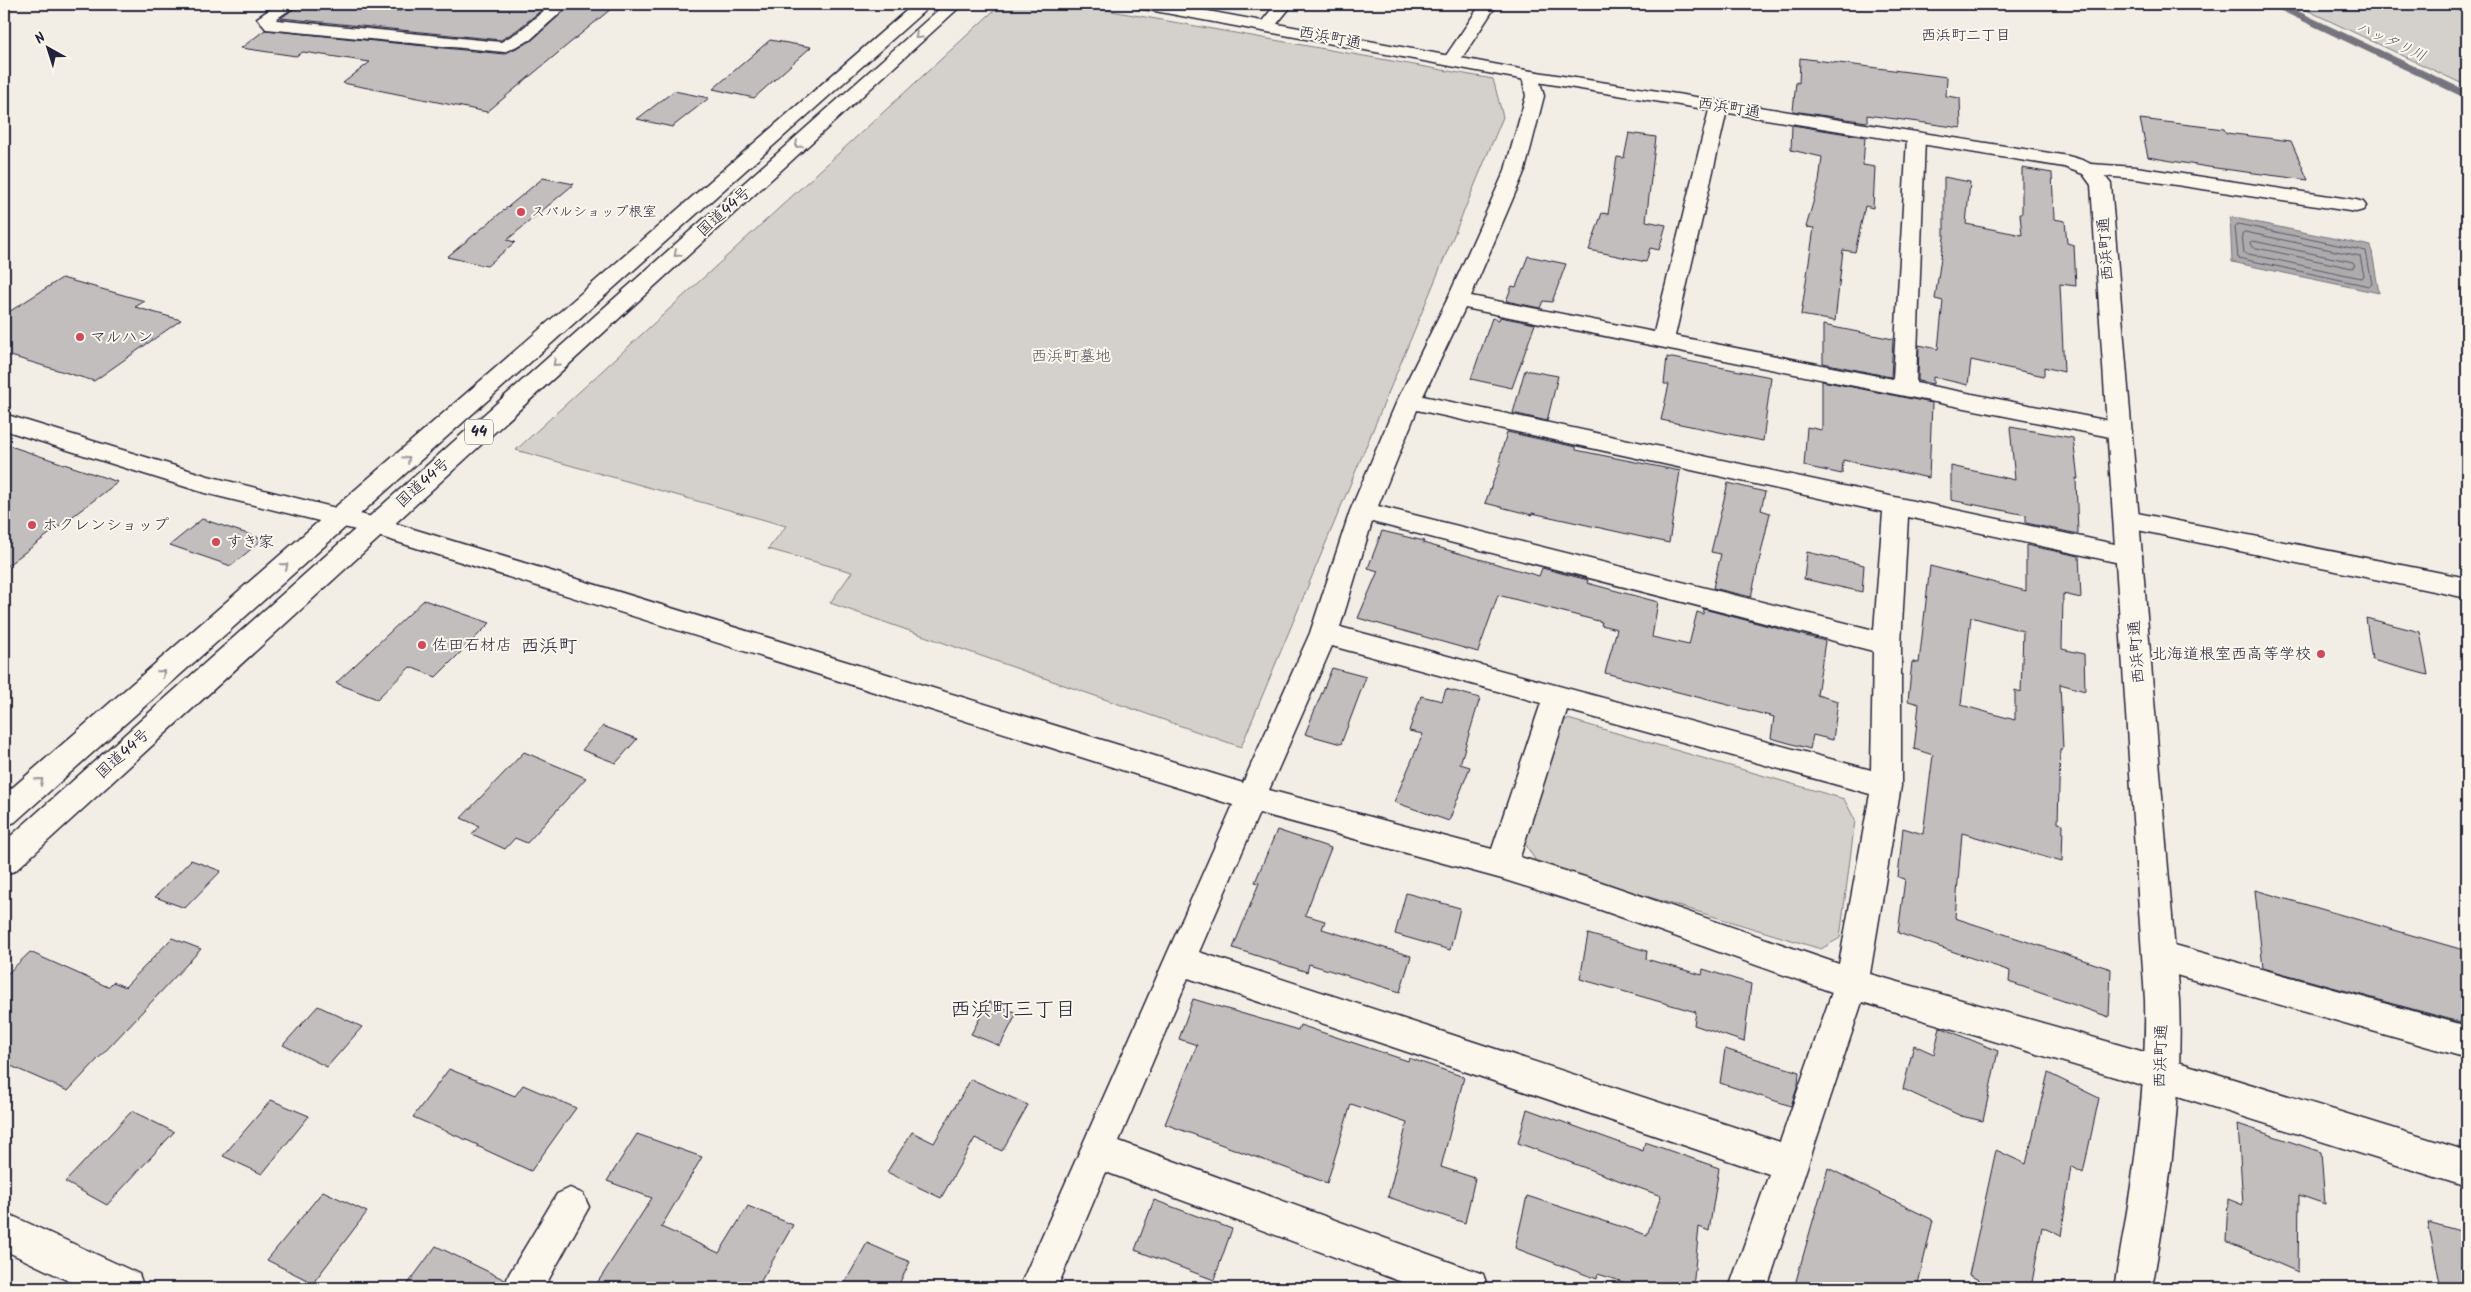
<svg xmlns="http://www.w3.org/2000/svg" width="2471" height="1292" font-family="Kalam,'Klee One',sans-serif">
  <style>
    .green { fill: #d4d1cc; stroke: #7b7a84 }
    .water { fill: #aeabad; stroke: #76747f }
    .lines { fill: none; stroke-linecap: round; stroke-linejoin: round }
    .shore { stroke: #5a5969; stroke-width: 1 }
    .stream { stroke: #76747f; stroke-width: 7 }
    .building { fill: #c2bebe; stroke: #22223b; fill-rule: evenodd }
    .street-casing { stroke: #22223b; stroke-width: 3 }
    .secondary-casing { stroke: #22223b; stroke-width: 3 }
    .highway-casing { stroke: #22223b; stroke-width: 3 }
    .street { fill: #fbf7ec; fill-rule: evenodd }
    .secondary { fill: #fbf7ec; fill-rule: evenodd }
    .highway { fill: #fbf7ec; fill-rule: evenodd }
    .oneway { stroke: #99979c }
    .poi-dot { fill: #d1495b; stroke: #fbf7ec; stroke-width: 2 }
    .labels { text-anchor: middle; dominant-baseline: central; stroke-width: 4; stroke-linejoin: round; paint-order: stroke }
    .far-poi-label { font-size: 14px; fill: #22223b; stroke: #fbf7ec; text-anchor: start }
    .far-neighbourhood-label { font-size: 15px; fill: #22223b; stroke: #fbf7ec }
    .far-water-label { font-size: 15px; font-style: italic; fill: #535263; stroke: #fbf7ec }
    .shield { fill: #fbf7ec; stroke: #636270; stroke-width: 1 }
    .shield-label { font-size: 15px; font-weight: bold; fill: #22223b }
    .street-label { font-size: 16px; fill: #22223b; stroke: #fbf7ec }
    .poi-label { font-size: 16px; fill: #22223b; stroke: #fbf7ec; text-anchor: start }
    .park-label { font-size: 16px; fill: #575766; stroke: #fbf7ec }
    .quarter-label { font-size: 19px; fill: #22223b; stroke: #fbf7ec }
    .near-neighbourhood-label { font-size: 21px; fill: #22223b; stroke: #fbf7ec }
  </style>
  <rect width="100%" height="100%" fill="#f2eee5"/>
  <filter id="ink" filterUnits="userSpaceOnUse"><feTurbulence type="fractalNoise" baseFrequency=".02" numOctaves="2"/><feDisplacementMap in="SourceGraphic" scale="10" xChannelSelector="R" yChannelSelector="G"/><feConvolveMatrix kernelMatrix="1 2 1 2 8 2 1 2 1" color-interpolation-filters="sRGB"/></filter>
  <g filter="url(#ink)">
    <g class="green">
      <path d="M1001 4H1072L1493 79 1503 117 1241 747 830 603 852 572 768 549 786 526 516 450Z"/>
      <path d="M2292 4H2467V86L2296 5Z"/>
      <path d="M1568 719 1844 799 1855 820 1840 938 1821 949 1537 863 1521 837 1553 725Z"/>
    </g>
    <path class="water" d="M2230 217 2371 246 2379 293 2232 262Z"/>
    <g class="lines">
      <g class="shore">
        <path d="M2238 224 2366 251 2372 284 2369 286 2238 258 2235 227Z"/>
        <path d="M2245 232 2360 256 2364 276 2361 278 2244 253 2242 234Z"/>
        <path d="M2253 241 2353 262 2355 266 2352 268 2252 247 2250 243Z"/>
      </g>
      <path class="stream" d="M2275 4 2467 95"/>
    </g>
    <g class="building">
      <path d="M337 4 400 11 410 4H549L517 30 501 40 281 18 299 5 331 8Z"/>
      <path d="M572 4 612 8 487 112 343 83 370 62 303 52 296 56 241 48 265 30 504 54 531 41Z"/>
      <path d="M770 40 811 47 754 98 713 89Z"/>
      <path d="M1800 58 1947 77 1946 96 1960 98 1961 128 1867 115V122L1793 111 1796 82 1799 83Z"/>
      <path d="M674 91 709 98 672 127 637 119Z"/>
      <path d="M2140 119 2224 129 2226 133 2291 141 2308 180 2208 167 2148 157Z"/>
      <path d="M1792 125 1865 137 1863 165 1875 167 1873 208 1865 206 1855 252 1843 250 1835 321 1801 315 1814 228 1806 227 1819 182 1822 157 1791 150Z"/>
      <path d="M1629 133 1656 137 1646 221 1666 225 1659 250 1650 248 1646 262 1589 250 1602 213 1608 214 1617 157 1624 158Z"/>
      <path d="M2022 168 2052 173 2054 219 2065 221 2067 243 2074 245 2076 286 2060 284 2064 372 2044 367V376L1971 360 1968 385 1933 377V384L1918 381 1919 345 1938 349 1943 301 1935 299 1944 237V177L1970 182 1966 224 2022 235 2020 214H2022Z"/>
      <path d="M543 178 574 184 507 240 515 242 487 266 447 257Z"/>
      <path d="M1528 256 1566 264 1552 302 1543 301 1540 308 1506 301 1512 286 1516 287Z"/>
      <path d="M62 278 145 301 135 307 181 320 94 381 4 354V315Z"/>
      <path d="M1500 317 1535 324 1512 388 1471 379 1492 318 1499 320Z"/>
      <path d="M1823 325 1893 339 1891 377 1823 363Z"/>
      <path d="M1667 357 1771 377 1763 441 1661 420 1669 384H1664Z"/>
      <path d="M1525 370 1558 376 1547 421 1513 413Z"/>
      <path d="M1822 381 1932 403 1929 478 1843 460 1842 474 1804 466 1807 427 1822 430Z"/>
      <path d="M2010 427 2073 438 2078 479 2076 478 2078 534 2026 523V515L1951 500V466L2015 480Z"/>
      <path d="M1507 432 1576 447V450L1680 471 1669 543 1532 513V515L1485 503 1501 461H1499Z"/>
      <path d="M4 444 118 482 4 568Z"/>
      <path d="M1728 483 1765 492 1761 510 1770 513 1751 597 1713 588 1721 554 1711 552Z"/>
      <path d="M202 519 263 539 231 566 170 545Z"/>
      <path d="M1382 531 1424 541 1423 543 1539 576 1542 568 1588 580 1587 583 1658 602 1652 637 1689 645 1697 612 1703 614 1704 609 1825 641 1817 695 1838 701 1833 740 1813 735 1810 749 1771 738 1774 717 1605 673 1617 629 1601 625 1602 622 1498 595 1478 652 1358 618 1378 571 1368 568Z"/>
      <path d="M2026 545 2079 556 2081 598 2063 594 2062 649 2084 654 2085 691 2060 684 2063 749H2060L2058 823 2063 824 2062 862 1962 833 1955 918 2111 969 2109 1017 2009 982 2010 971 1898 933 1905 879 1898 877 1903 828 1923 834 1933 755 1914 749 1919 704 1908 701 1912 662 1919 663 1930 566 2026 591ZM1971 617 2023 631 2021 692 2015 690V720L1961 705Z"/>
      <path d="M1807 552 1864 565 1862 592 1804 579Z"/>
      <path d="M424 600 490 623 436 677 410 667 377 699 336 683Z"/>
      <path d="M2366 618 2420 632 2428 675 2372 660Z"/>
      <path d="M1332 668 1366 677 1341 744 1305 734Z"/>
      <path d="M1446 689 1480 698 1460 764 1470 767 1449 821 1394 802 1423 734 1409 731 1421 696 1442 701Z"/>
      <path d="M603 726 637 739 616 763 582 750Z"/>
      <path d="M524 752 586 778 527 843 515 838 505 849 472 834 479 826 461 818Z"/>
      <path d="M1277 830 1331 848 1305 915 1325 921 1322 929 1411 956 1400 992 1309 964 1307 972 1233 948 1259 883 1255 882Z"/>
      <path d="M191 860 221 871 185 908 155 897Z"/>
      <path d="M2255 890 2467 951V1024L2263 968Z"/>
      <path d="M1406 893 1460 908 1450 950 1395 934Z"/>
      <path d="M1588 934 1647 951 1646 959 1702 975 1703 969 1751 984 1744 1042 1694 1025 1696 1012 1580 979Z"/>
      <path d="M172 938 201 949 68 1091 4 1063V977L30 952 108 987 113 982 125 987Z"/>
      <path d="M1193 999 1298 1030 1300 1025 1408 1061 1409 1058 1464 1077 1441 1167 1475 1178 1465 1223 1388 1197 1407 1123 1351 1104 1327 1183 1165 1124 1197 1045 1179 1039Z"/>
      <path d="M989 1002 1017 1013 1000 1046 971 1034Z"/>
      <path d="M318 1006 362 1027 327 1067 283 1045Z"/>
      <path d="M1940 1027 1998 1051 1983 1121 1961 1116 1903 1089 1914 1045 1934 1054Z"/>
      <path d="M1725 1049 1799 1072 1798 1085 1791 1106 1720 1083Z"/>
      <path d="M449 1069 515 1096 523 1085 576 1108 531 1171 477 1146 478 1145 413 1117Z"/>
      <path d="M2048 1073 2099 1098 2083 1173 2071 1166 2061 1236 2042 1227 2031 1288H1994L1969 1275 1996 1150 2026 1164Z"/>
      <path d="M971 1079 1028 1105 1002 1151 975 1138 941 1198 887 1172 912 1132 934 1143Z"/>
      <path d="M271 1100 309 1116 262 1174 223 1156Z"/>
      <path d="M1527 1109 1643 1151 1645 1142 1719 1168 1709 1231 1699 1227 1693 1288H1642L1598 1274 1597 1279 1515 1248 1527 1196 1647 1235 1661 1196 1518 1143Z"/>
      <path d="M132 1111 174 1132 107 1205 65 1182Z"/>
      <path d="M2238 1124 2321 1152 2325 1204 2299 1195 2298 1272 2226 1241 2228 1199 2243 1205Z"/>
      <path d="M637 1134 702 1157 661 1227 719 1253 748 1206 793 1225 757 1288H594L652 1198 607 1181Z"/>
      <path d="M1828 1168 1933 1220 1917 1288H1794Z"/>
      <path d="M323 1191 367 1212 313 1283 267 1260Z"/>
      <path d="M1154 1200 1232 1229 1214 1280 1135 1250Z"/>
      <path d="M2428 1222 2467 1233V1288H2441Z"/>
      <path d="M867 1243 910 1262 897 1288H842Z"/>
      <path d="M436 1246 505 1280 502 1288H405Z"/>
    </g>
    <g class="lines">
      <defs>
        <g id="street">
          <path d="M278 4H298L276 19 277 20 501 42 518 32 552 4H570L530 40 504 52 266 29 257 18Z"/>
          <path d="M1276 4H1293L1272 30H1260L1258 26Z"/>
          <path d="M1481 4H1497L1458 64H1446L1443 60Z"/>
          <path d="M1531 71 1537 72 1544 96 1525 170 1471 296 1654 332 1710 106 1713 102H1725L1728 106 1675 336 1893 379 1907 138 1909 134H1923L1925 138 1916 383 2120 423 2128 425 2132 431 2128 437 2120 439 1465 308 1423 396 2138 549 2142 556 2138 563 2129 565 1908 517 1901 644V786L1870 974 2162 1057 2467 1151V1187L2162 1091 1862 1002 1767 1288H1729L1769 1174 1188 978 1119 1141 1469 1269 1483 1274 1488 1288H1418L1106 1172 1057 1288H1019L1233 805 372 534 205 493 4 430V414L208 476 384 520 1243 783 1310 633 1350 511 1397 401 1447 300 1505 170 1526 96 1522 76 1525 72ZM1417 410 1883 512 1874 630 1378 506ZM1372 522 1873 651 1871 770 1340 627ZM1332 646 1541 703 1492 849 1269 790ZM1567 710 1870 794 1839 964 1601 882 1520 857ZM1259 813 1502 879 1601 910 1832 992 1780 1142 1199 952Z"/>
          <path d="M2090 164 2136 167 2356 200 2363 202 2366 206 2363 210 2356 212 2136 179 2083 174 2080 170 2083 166Z"/>
          <path d="M2127 511 2467 578V598L2118 526 2114 520 2118 514Z"/>
          <path d="M2160 941 2467 1026V1058L2148 967 2144 956 2148 945Z"/>
          <path d="M570 1188 583 1194 589 1207 544 1288H504L509 1274 557 1194Z"/>
          <path d="M4 1212 139 1274 144 1288H83L4 1250Z"/>
        </g>
        <path id="secondary" d="M1136 4H1170L1531 71 2068 156C2089 161 2098 166 2111 184L2179 1000C2183 1097 2169 1193 2152 1288H2114C2131 1192 2147 1098 2145 1000L2091 185 2083 174 2064 167 1531 81 1144 9 1138 8Z"/>
        <g id="highway">
          <path d="M914 4H932L15 822 4 826V795Z"/>
          <path d="M945 4H963L15 871 4 874V842Z"/>
        </g>
      </defs>
      <use href="#street" class="street-casing"/>
      <use href="#secondary" class="secondary-casing"/>
      <use href="#highway" class="highway-casing"/>
      <use href="#street" class="street"/>
      <use href="#secondary" class="secondary"/>
      <use href="#highway" class="highway"/>
    </g>
    <defs><path id="oneway-chevron" d="M-2-3.5L2.5 0L-2 3.5" fill="none" stroke-width="1.6" stroke-linecap="round" stroke-linejoin="round" transform="scale(1.25)"/></defs>
    <g class="oneway">
      <use href="#oneway-chevron" transform="translate(918 36) rotate(138)"/>
      <use href="#oneway-chevron" transform="translate(798 145) rotate(138)"/>
      <use href="#oneway-chevron" transform="translate(677 254) rotate(138)"/>
      <use href="#oneway-chevron" transform="translate(556 363) rotate(138)"/>
      <use href="#oneway-chevron" transform="translate(407 459) rotate(-42)"/>
      <use href="#oneway-chevron" transform="translate(285 566) rotate(-41)"/>
      <use href="#oneway-chevron" transform="translate(162 673) rotate(-41)"/>
      <use href="#oneway-chevron" transform="translate(40 781) rotate(-41)"/>
    </g>
  </g>
  <g class="poi-dot">
    <circle cx="521" cy="212" r="5"/>
    <circle cx="80" cy="337" r="5"/>
    <circle cx="32" cy="525" r="5"/>
    <circle cx="216" cy="542" r="5"/>
    <circle cx="422" cy="645" r="5"/>
    <circle cx="2321" cy="654" r="5"/>
  </g>
  <g class="labels">
    <g class="far-poi-label">
      <text x="531" y="212">スバルショップ根室</text>
    </g>
    <g class="far-neighbourhood-label">
      <text x="1966" y="36">西浜町二丁目</text>
    </g>
    <g class="far-water-label">
      <text transform="translate(2391 42) rotate(25)">ハッタリ川</text>
    </g>
    <rect class="shield" x="465" y="419.5" width="28" height="25" rx="4"/>
    <g class="shield-label">
      <text x="479" y="432">44</text>
    </g>
    <g class="street-label">
      <text transform="translate(1330 38) rotate(11)">西浜町通</text>
      <text transform="translate(1729 108) rotate(9)">西浜町通</text>
      <text transform="translate(724 212) rotate(-42)">国道44号</text>
      <text transform="translate(2106 249) rotate(-94)">西浜町通</text>
      <text transform="translate(423 483) rotate(-42)">国道44号</text>
      <text transform="translate(2137 652) rotate(-94)">西浜町通</text>
      <text transform="translate(123 754) rotate(-42)">国道44号</text>
      <text transform="translate(2161 1056) rotate(-88)">西浜町通</text>
    </g>
    <g class="poi-label">
      <text x="90" y="337">マルハン</text>
      <text x="42" y="525">ホクレンショップ</text>
      <text x="226" y="542">すき家</text>
      <text x="432" y="645">佐田石材店</text>
      <text x="2311" y="654" text-anchor="end">北海道根室西高等学校</text>
    </g>
    <g class="park-label">
      <text x="1071" y="356">西浜町墓地</text>
    </g>
    <g class="quarter-label">
      <text x="549" y="647">西浜町</text>
    </g>
    <g class="near-neighbourhood-label">
      <text x="1013" y="1010">西浜町三丁目</text>
    </g>
  </g>
  <rect width="2471" height="1292" fill="none" stroke="#fbf7ec" stroke-width="20"/>
  <rect x="10" y="10" width="2451" height="1272" fill="none" stroke="#22223b" stroke-width="2" filter="url(#ink)"/>
  <g transform="translate(48 48) rotate(321)" stroke="#fbf7ec" stroke-width="4" paint-order="stroke">
  <path d="M0-4L9 19L0 12L-9 19Z" fill="#22223b"/>
  <text y="-8" font-size="14" font-weight="bold" text-anchor="middle" fill="#22223b">N</text>
  </g>
</svg>
